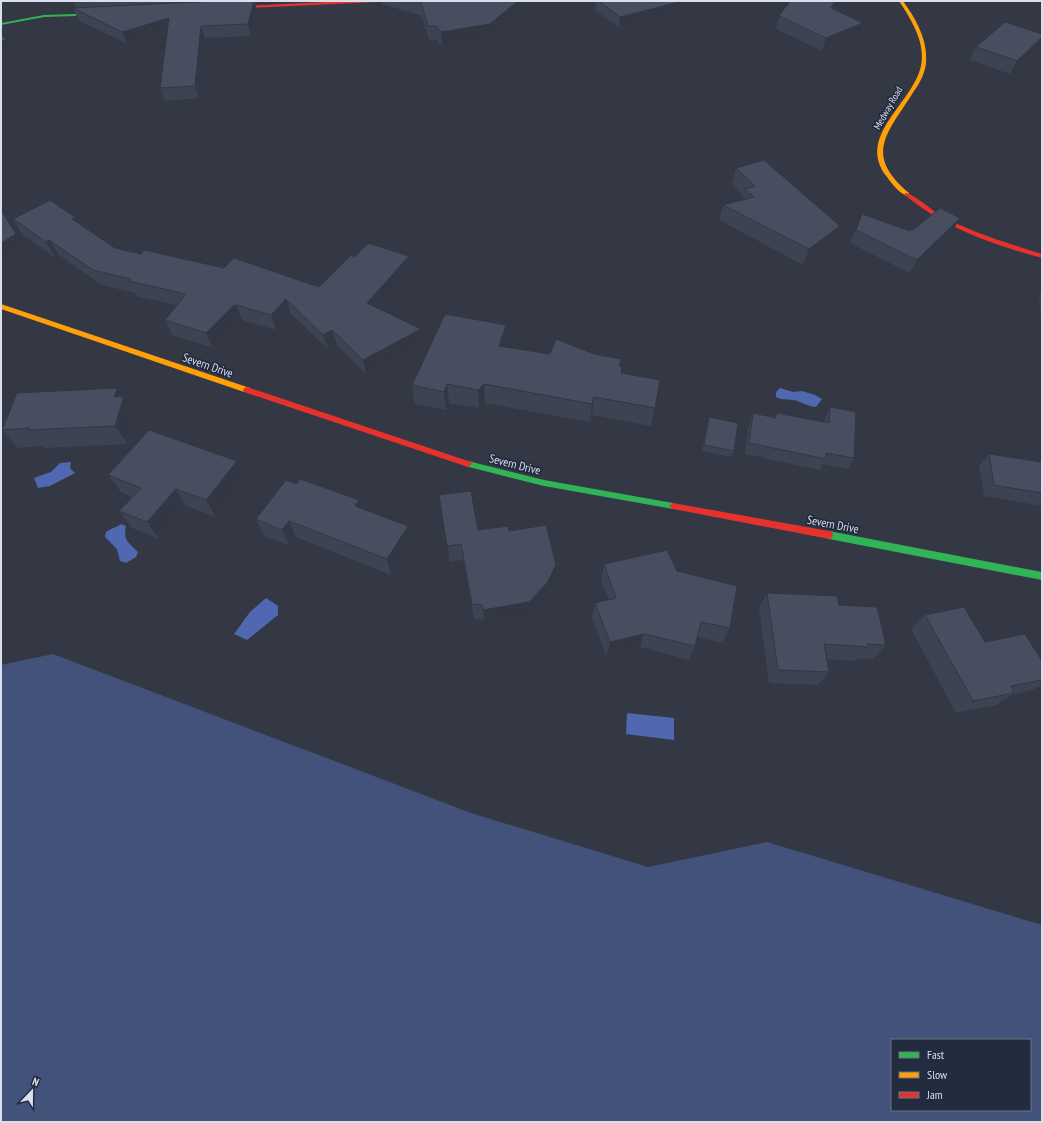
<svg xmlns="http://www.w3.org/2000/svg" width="1043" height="1123" font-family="'PT Sans Narrow',sans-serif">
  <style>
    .green { fill: #43527b; fill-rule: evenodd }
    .water { fill: #4f68b1 }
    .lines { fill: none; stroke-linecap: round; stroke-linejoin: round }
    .fast { fill: #30b455; fill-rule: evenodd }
    .slow { fill: #ff9f0a; fill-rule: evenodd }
    .jam { fill: #e5322d; fill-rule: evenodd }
    .wall { fill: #3e4353 }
    .shaded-wall { fill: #323743 }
    .building { fill: #484e60; stroke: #323743 }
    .labels { text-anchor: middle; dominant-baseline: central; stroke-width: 3.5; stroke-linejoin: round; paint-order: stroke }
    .far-street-label { font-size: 10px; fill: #d9dfec; stroke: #232b3f }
    .street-label { font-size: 12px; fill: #d9dfec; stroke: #232b3f }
  </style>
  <rect width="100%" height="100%" fill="#333844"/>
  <path class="green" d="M53 654 471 813 648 867 767 842 1042 925V1122H1V665ZM892 1040H1030V1110H892Z"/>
  <g class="water">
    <path d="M780 388 793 392 802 391 815 395 822 399 816 407C808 407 801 401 793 400 787 399 781 400 776 397V392Z"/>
    <path d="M71 462 70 468 75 473 50 486 38 488 34 478 51 472 60 463Z"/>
    <path d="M121 524 126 526C123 540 128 542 138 552L136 557 126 563 120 561 117 549 105 537 106 532C111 528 116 528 121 524Z"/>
    <path d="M266 598 278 606V615L247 640 234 634 250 612Z"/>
    <path d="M627 713 674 718V740L626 734Z"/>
  </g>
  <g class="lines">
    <g class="fast">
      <path d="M106 13 108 14V15L44 17 1 25V23L44 15Z"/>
      <path d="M468 461 544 480 673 503 677 506 673 509 544 486 465 466 464 464 465 462Z"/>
      <path d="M829 531 1042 572V580L829 539 826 538 825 535 826 532Z"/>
    </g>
    <g class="slow">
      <path d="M899 1H903C916 19 928 40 926 63 925 73 920 83 914 91 889 132 862 153 909 193V195L907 196C899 193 892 184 887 177 855 136 912 105 921 66 926 43 911 19 899 1Z"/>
      <path d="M1 304 250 388 251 390 250 392H244L1 309Z"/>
    </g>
    <g class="jam">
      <path d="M346 1H379L377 2 226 9 224 8 226 7Z"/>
      <path d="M905 193C911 192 931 209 938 214 970 232 1007 243 1042 254V258C994 245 944 228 905 195Z"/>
      <path d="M247 387 471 462 472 464 468 467 244 392 243 390 244 388Z"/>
      <path d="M673 503 829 531 832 532 833 535 832 538 829 539 673 509 669 506Z"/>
    </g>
  </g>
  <g class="wall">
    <path d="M73 1H260H255L257 11 251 36 205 38 199 98 165 101 160 88 167 32 127 44 78 20 73 8H76Z"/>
    <path d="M382 1H534L491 39 442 47 437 40 429 41 422 16 382 4Z"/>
    <path d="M596 1H685L683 12 619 28 595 10Z"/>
    <path d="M790 1H838L834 10 858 36 822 51 776 29 779 16Z"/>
    <path d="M976 47H1038L1010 74 970 60Z"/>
    <path d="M736 168 840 226 834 242 803 265 719 220 723 205 742 200 743 195 732 184Z"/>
    <path d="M862 214 910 231 960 218 952 232 910 273 850 243Z"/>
    <path d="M76 218 80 225 115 248 141 254 224 268 319 287 355 257 409 256 411 272 379 309 423 344 366 374 337 345 328 349 291 314 276 330 242 320 239 321 213 348 172 335 165 320 177 305 136 296 135 293 102 285 59 255 55 257 22 234 13 219Z"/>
    <path d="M1042 289V343L1039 294Z"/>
    <path d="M506 344 505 347 550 354H594L621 359 620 366 621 373 655 408 651 426 592 415 590 422 485 403 479 408 449 403 446 410 415 404 412 385Z"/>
    <path d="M117 388 122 396H124L136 414 128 444 44 448 42 446 18 448 2 430Z"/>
    <path d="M830 407 854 458 848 469 823 464 820 470 745 454 749 425 753 413 774 417 776 413 825 422V419Z"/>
    <path d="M709 417 734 451 731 457 702 451 707 424Z"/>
    <path d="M989 454 1042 462V506L984 496 979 466Z"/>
    <path d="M237 461 246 479 216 517 186 506 159 539 132 528 119 511 132 497 121 492 108 475Z"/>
    <path d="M296 484 359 500 361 508 408 526 412 542 391 575 296 537 290 546 264 536 256 519Z"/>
    <path d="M439 495 478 530 509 531 555 581 546 598 528 616 485 625 484 620 474 619 463 560 450 562Z"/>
    <path d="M604 564 677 571 730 628 722 643 697 637 695 646 689 660 640 647 606 656 592 617 595 603 609 600 601 580Z"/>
    <path d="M767 593 839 605 886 645 873 659 858 658 855 661 827 659 829 672 818 685 769 683 759 608Z"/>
    <path d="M925 615 985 642 1042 661V684L1033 690 1011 695 996 705 956 713 911 629Z"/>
  </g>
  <g class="shaded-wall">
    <path d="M254 1 257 11 251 36 248 24Z"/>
    <path d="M518 1H534L491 39 442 47 441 32Z"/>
    <path d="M683 1H685L683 12 619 28 620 17Z"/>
    <path d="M835 1H838L827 21 831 8Z"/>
    <path d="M169 18 173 30 127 44 122 32Z"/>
    <path d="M863 23 858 36 822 51 826 38Z"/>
    <path d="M201 26 205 38 199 98 195 86Z"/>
    <path d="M1042 37V40L1038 47 1010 74 1017 61Z"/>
    <path d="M7 39 14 51 1 56V41Z"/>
    <path d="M1 209 24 246 1 261Z"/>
    <path d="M76 218 85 233 72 219Z"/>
    <path d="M960 218 952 232 910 273 917 260Z"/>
    <path d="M840 226 834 242 803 265 809 249Z"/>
    <path d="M49 240 59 255 55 257 46 242Z"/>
    <path d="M409 256 411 272 370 318 367 303Z"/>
    <path d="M286 299 291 314 276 330 271 315Z"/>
    <path d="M236 305 242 320 239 321 213 348 206 333 233 306Z"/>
    <path d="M506 325V344L500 364 499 346Z"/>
    <path d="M421 329 423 344 366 374 363 360Z"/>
    <path d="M332 330 337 345 328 349 323 335Z"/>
    <path d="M447 384 449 403 446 410 444 392Z"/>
    <path d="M484 384 485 403 479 408 478 390Z"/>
    <path d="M117 388 123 398 124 396 136 414 128 444 115 426 114 397Z"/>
    <path d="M594 397 592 415 590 422 592 404Z"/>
    <path d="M237 461 246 479 216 517 206 500Z"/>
    <path d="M176 489 186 506 159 539 147 522Z"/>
    <path d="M359 500 364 517 355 506Z"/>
    <path d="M289 521 296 537 290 546 282 530Z"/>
    <path d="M408 526 412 542 391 575 387 559Z"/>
    <path d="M556 565 555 581 546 598 528 616 485 625 483 610Z"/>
    <path d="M644 634 640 647 606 656 610 642Z"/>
  </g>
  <g class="building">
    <path d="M218 1H254L248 24 201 26 195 86 160 88 169 18 122 32 73 8Z"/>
    <path d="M419 1H518L490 24 441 32 436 26H428L421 2Z"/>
    <path d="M599 1H683L620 17Z"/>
    <path d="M790 1H835L831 8 863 23 826 38 779 16Z"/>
    <path d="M1005 22 1042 34V37L1017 61 976 47Z"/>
    <path d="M1 35 7 39 1 41Z"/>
    <path d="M764 160 840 226 809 249 723 205 754 197 745 189 755 186 736 168Z"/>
    <path d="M50 200 76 218 72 219 115 248 141 254 144 250 224 268 234 258 319 287 351 255 355 257 368 243 409 256 367 303 421 329 363 360 332 330 323 335 286 299 271 315 236 305 233 306 206 333 165 320 186 294 128 281 131 279 93 270 49 240 46 242 13 219Z"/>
    <path d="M940 208 960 218 917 260 856 230 862 214 910 231 911 229 913 230Z"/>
    <path d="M1 210 16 234 1 243Z"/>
    <path d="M445 314 506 325 499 346 550 354 556 339 594 354 621 359 619 366 622 367 621 373 660 380 655 408 594 397 592 404 484 384 478 390 447 384 444 392 412 385Z"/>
    <path d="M117 388 114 397 124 396 115 426 29 430 30 428 2 430 17 393Z"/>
    <path d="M830 407 856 412 854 458 826 453V459L749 443 753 413 776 418V413L829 423Z"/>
    <path d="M709 417 738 423 734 451 704 445Z"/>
    <path d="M149 430 237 461 206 500 176 489 147 522 119 511 141 488 108 475Z"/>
    <path d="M989 454 1042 462V493L994 485Z"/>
    <path d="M300 479 359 500 355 506 408 526 387 559 289 521 282 530 256 519 286 480 296 484Z"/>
    <path d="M471 491 478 530 508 526 509 531 546 525 556 565 547 583 529 602 483 610 482 605 472 604 461 544 447 546 439 495Z"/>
    <path d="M667 550 677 571 737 586 730 628 701 622 695 646 644 634 610 642 595 603 616 598 604 564Z"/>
    <path d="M767 593 837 596 839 605 877 607 886 645 867 644 868 647 824 644 829 672 778 670Z"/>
    <path d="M964 607 985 642 1025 634 1042 661V680L1011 686 1014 693 973 701 925 615Z"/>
  </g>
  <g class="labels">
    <g class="far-street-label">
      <text transform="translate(888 108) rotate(-60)">Medway Road</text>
    </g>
    <g class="street-label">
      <text transform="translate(208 365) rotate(19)">Severn Drive</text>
      <text transform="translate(515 464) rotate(14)">Severn Drive</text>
      <text transform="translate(833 524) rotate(11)">Severn Drive</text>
    </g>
  </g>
  <rect width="1043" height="1123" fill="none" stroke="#d9dfec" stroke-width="4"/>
  <rect x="891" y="1039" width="140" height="72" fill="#232b3f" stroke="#6c7384"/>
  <rect x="899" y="1052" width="20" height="6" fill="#30b455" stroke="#6c7384"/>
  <text x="927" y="1059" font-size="12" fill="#d9dfec">Fast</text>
  <rect x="899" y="1072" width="20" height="6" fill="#ff9f0a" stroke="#6c7384"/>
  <text x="927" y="1079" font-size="12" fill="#d9dfec">Slow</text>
  <rect x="899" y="1092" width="20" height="6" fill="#e5322d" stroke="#6c7384"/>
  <text x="927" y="1099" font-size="12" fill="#d9dfec">Jam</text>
  <g transform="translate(32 1091) rotate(22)" stroke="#232b3f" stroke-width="3" paint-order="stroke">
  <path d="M0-3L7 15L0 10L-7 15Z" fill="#d9dfec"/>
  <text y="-6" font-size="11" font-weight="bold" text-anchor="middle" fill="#d9dfec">N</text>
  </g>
</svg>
